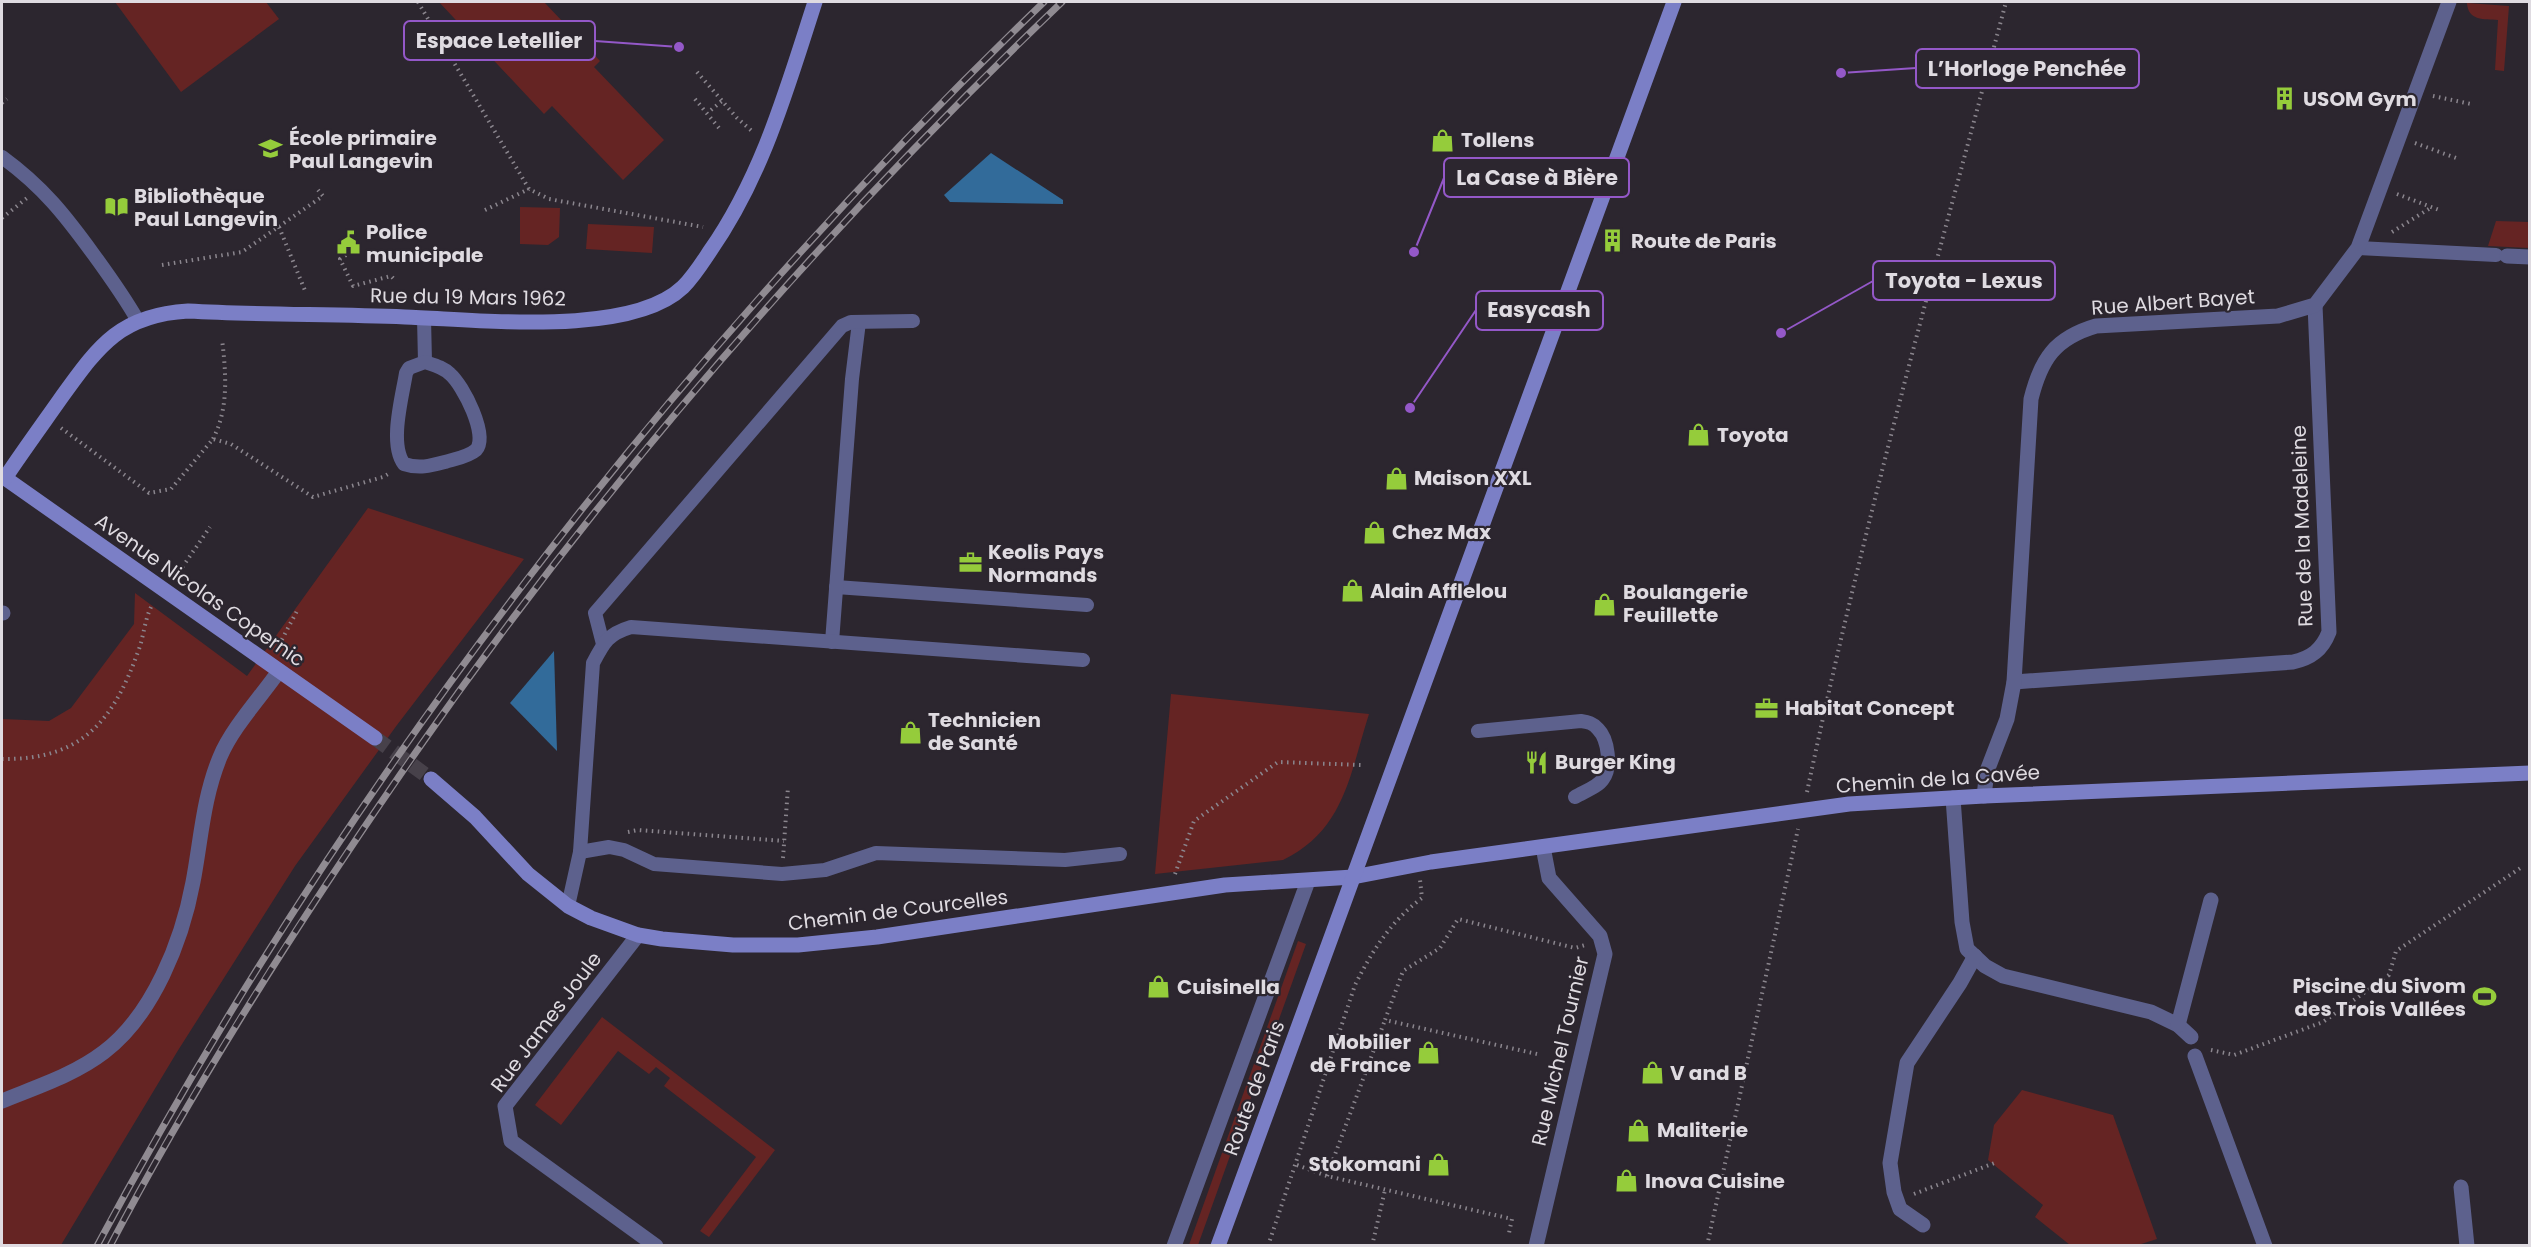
<svg xmlns="http://www.w3.org/2000/svg" width="2531" height="1247" font-family="Poppins,sans-serif">
  <style>
    .green { fill: #652423 }
    .water { fill: #326b9a }
    .lines { fill: none; stroke-linecap: round; stroke-linejoin: round }
    .secondary-tunnel { stroke: #47414a; stroke-width: 15; stroke-dasharray: 15 8; stroke-linecap: butt }
    .path { stroke: #8b868e; stroke-width: 4; stroke-dasharray: 1.5 4.5; stroke-linecap: butt }
    .lane { stroke: #5d618d; stroke-width: 14 }
    .street { stroke: #5d618d; stroke-width: 15 }
    .secondary { stroke: #7b7fc6; stroke-width: 15 }
    .rail-casing { stroke: #908b92; stroke-width: 7 }
    .rail { stroke: #2c262f; stroke-width: 4.5; stroke-dasharray: 14; stroke-linecap: butt }
    .labels { text-anchor: middle; dominant-baseline: central; stroke-width: 4.5; stroke-linejoin: round; paint-order: stroke }
    .poi-label { font-size: 20px; font-weight: bold; fill: #dfdbe1; stroke: #2c262f; text-anchor: start }
    .street-label { font-size: 20px; fill: #dfdbe1; stroke: #2c262f }
    .leader { fill: none; stroke: #9458c8; stroke-width: 2 }
    .callout-dot { fill: #9458c8; stroke: #2c262f; stroke-width: 2 }
    .callout { fill: #2c262f; stroke: #9458c8; stroke-width: 2 }
    .callout-label { font-size: 21px; text-anchor: middle; font-weight: bold; fill: #dfdbe1 }
  </style>
  <rect width="100%" height="100%" fill="#2c262f"/>
  <g class="green">
    <path d="M115 2H266L279 19 181 92Z"/>
    <path d="M439 2H544L600 61 594 67 664 140 623 180 552 106 544 114Z"/>
    <path d="M2467 3 2509 6 2504 71 2495 70 2498 20C2484 19 2468 21 2467 3Z"/>
    <path d="M520 207 560 208 559 237 548 245 520 244Z"/>
    <path d="M2496 221 2529 222V248L2488 246Z"/>
    <path d="M588 224 654 227 652 253 586 249Z"/>
    <path d="M368 508 524 559 397 725 295 866 177 1052 61 1245 2 1246V719L49 721 71 708 134 624 135 593 247 676Z"/>
    <path d="M1171 694 1369 714C1350 773 1345 830 1283 860L1155 874Z"/>
    <path d="M1298 941 1306 944 1198 1245H1189Z"/>
    <path d="M602 1017 775 1150 709 1237 700 1231 756 1157 664 1086 670 1078 656 1067 649 1074 618 1051 561 1125 535 1105Z"/>
    <path d="M2022 1090 2113 1115 2157 1239 2138 1245H2070L2035 1217 2043 1205 1988 1160 1994 1125Z"/>
  </g>
  <g class="water">
    <path d="M991 153 1063 200V204L950 202 944 195Z"/>
    <path d="M554 651 557 751 510 703Z"/>
  </g>
  <g class="lines">
    <path class="secondary-tunnel" d="M375 738 431 779"/>
    <g class="path">
      <path d="M418 2 529 189 549 199 703 227"/>
      <path d="M697 72 737 118 753 132"/>
      <path d="M2433 96 2471 104"/>
      <path d="M695 99 719 128"/>
      <path d="M2 103 7 99"/>
      <path d="M711 110 722 101"/>
      <path d="M2415 143 2456 158"/>
      <path d="M2397 194 2439 210"/>
      <path d="M485 210 529 189"/>
      <path d="M2 218 27 198"/>
      <path d="M279 227 306 293"/>
      <path d="M2392 232 2432 207"/>
      <path d="M346 255 340 259 353 286 391 276 396 281"/>
      <path d="M162 265 242 252 323 196 318 190"/>
      <path d="M61 428 149 493 171 489 213 439 231 444 313 497 383 477 390 473"/>
      <path d="M213 439C229 408 226 373 222 339"/>
      <path d="M179 572 210 527"/>
      <path d="M279 645 298 609"/>
      <path d="M2 759C83 760 114 720 139 649 144 635 145 618 152 605"/>
      <path d="M1807 792C1863 526 1936 264 2006 2"/>
      <path d="M628 832 638 830 784 841"/>
      <path d="M783 858 788 787"/>
      <path d="M1175 874 1194 821 1278 762 1361 765"/>
      <path d="M2211 1050 2234 1055 2323 1022 2389 975 2396 951 2522 867"/>
      <path d="M1537 1054 1385 1020 1403 971 1440 948 1458 919 1575 948 1585 945"/>
      <path d="M1297 1165 1327 1176 1512 1219 1509 1233"/>
      <path d="M1327 1176 1385 1020"/>
      <path d="M1914 1194 1997 1162"/>
      <path d="M1268 1246 1355 985C1372 951 1391 921 1422 898L1420 880"/>
      <path d="M1372 1246 1385 1190"/>
      <path d="M1707 1246 1798 829"/>
    </g>
    <g class="lane">
      <path d="M2 157C43 187 65 215 94 255 110 277 125 298 138 321"/>
      <path d="M2358 248 2496 255"/>
      <path d="M424 318 425 362"/>
      <path d="M425 362C434 365 443 367 450 374 463 385 489 436 476 450 468 457 455 459 445 462 430 466 419 469 404 464 389 444 402 398 406 373L409 368Z"/>
      <path d="M836 587 1087 605"/>
      <path d="M832 642 852 379 859 322"/>
      <path d="M603 644 595 613 842 326 851 322 913 321"/>
      <path d="M1478 731 1581 721C1588 722 1593 723 1598 729 1608 739 1612 767 1603 779 1598 787 1583 792 1575 797"/>
      <path d="M580 852 609 847 624 850 654 864 782 874 825 870 876 853 1065 860 1120 854"/>
      <path d="M568 906 580 852 593 663C604 642 608 634 631 627L1083 660"/>
    </g>
    <g class="street">
      <path d="M2507 256 2530 257"/>
      <path d="M2 613H3"/>
      <path d="M2014 682 2293 662C2311 658 2322 650 2329 632L2315 305"/>
      <path d="M1984 796 1987 771 2007 719 2014 682 2031 399C2041 359 2055 338 2096 326L2278 316 2315 305 2358 248 2449 2"/>
      <path d="M1953 798 1962 922 1967 949 1985 966 2003 976 2151 1012 2178 1025 2191 1037"/>
      <path d="M638 935 505 1106 511 1141 656 1246"/>
      <path d="M2178 1025 2211 900"/>
      <path d="M2195 1056 2265 1246"/>
      <path d="M2 1101C36 1087 74 1075 104 1052 153 1015 182 941 193 882 201 840 203 798 220 757 232 728 260 698 279 671"/>
      <path d="M2461 1187 2467 1246"/>
      <path d="M1923 1225 1900 1209 1894 1192 1890 1163 1907 1063 1960 983 1975 956"/>
      <path d="M1174 1246 1308 881"/>
      <path d="M1536 1246 1605 954 1600 936 1549 878 1543 847"/>
    </g>
    <g class="secondary">
      <path d="M2 476 375 738"/>
      <path d="M5 478C23 451 42 425 61 398 98 347 119 315 188 311 260 315 332 314 405 317 474 319 630 338 683 287 694 276 702 263 710 251 763 175 787 88 815 2"/>
      <path d="M431 779 475 817 528 874 568 906 591 918 638 935 662 939 733 945H798L877 937 1225 885 1353 877 1431 862 1849 804 1984 796 2530 773"/>
      <path d="M1218 1246 1674 2"/>
    </g>
    <defs>
      <g id="rail">
        <path d="M97 1246C344 784 667 364 1044 2"/>
        <path d="M110 1246C196 1082 296 926 400 775 593 495 817 236 1062 2"/>
      </g>
    </defs>
    <use href="#rail" class="rail-casing"/>
    <use href="#rail" class="rail"/>
  </g>
  <defs>
    <symbol id="building-bare" viewBox="-9 -9 18 18"><path d="M-4-6H4V6H1V3H-1V6H-4ZM-2.5-4.3h1.7v1.8h-1.7ZM.8-4.3h1.7v1.8H.8ZM-2.5-1h1.7V.8h-1.7ZM.8-1h1.7V.8H.8Z" fill="#95cc3b" stroke="#2c262f" stroke-width="2.5" paint-order="stroke"/></symbol>
    <symbol id="shop-bare" viewBox="-9 -9 18 18"><path d="M-5-2.5h2.3a2.7 3.5 0 0 1 5.4 0H5L5.5 6h-11ZM-1.5-2.5h3a1.5 2.3 0 0 0-3 0Z" fill="#95cc3b" stroke="#2c262f" stroke-width="2.5" paint-order="stroke"/></symbol>
    <symbol id="school-bare" viewBox="-9 -9 18 18"><path d="M0-5L7-2L0 1L-7-2ZM-4 1L0 2.5L4 1V4Q0 6-4 4Z" fill="#95cc3b" stroke="#2c262f" stroke-width="2.5" paint-order="stroke"/></symbol>
    <symbol id="library-bare" viewBox="-9 -9 18 18"><path d="M-6-4Q-3-5.5-.7-3.5V5Q-3 3-6 4ZM6-4Q3-5.5 .7-3.5V5Q3 3 6 4Z" fill="#95cc3b" stroke="#2c262f" stroke-width="2.5" paint-order="stroke"/></symbol>
    <symbol id="civic-bare" viewBox="-9 -9 18 18"><path d="M-.6-6.5H3V-4.5H.6V-3L4-1V1h2V6H-6V1h2V-1L-.6-3ZM-1.2 2.5V6h2.4V2.5Z" fill="#95cc3b" stroke="#2c262f" stroke-width="2.5" paint-order="stroke"/></symbol>
    <symbol id="office-bare" viewBox="-9 -9 18 18"><path d="M-6-3h4V-5.5h4V-3h4V5H-6ZM-1-4.5V-3h2v-1.5ZM-6 0V1H6V0Z" fill="#95cc3b" stroke="#2c262f" stroke-width="2.5" paint-order="stroke"/></symbol>
    <symbol id="restaurant-bare" viewBox="-9 -9 18 18"><path d="M-5-6h1v4h1v-4h1v4h1v-4h1v5L-1.5 .5V6h-2V.5L-5-1ZM5-6V6H3V1.5H1.5Q1.5-4 5-6Z" fill="#95cc3b" stroke="#2c262f" stroke-width="2.5" paint-order="stroke"/></symbol>
    <symbol id="stadium-bare" viewBox="-9 -9 18 18"><path d="M0-5a6.5 5 0 1 0 0 10a6.5 5 0 1 0 0-10ZM-3.5-1.8h7v3.6h-7Z" fill="#95cc3b" stroke="#2c262f" stroke-width="2.5" paint-order="stroke"/></symbol>
  </defs>
  <g fill-rule="evenodd">
    <use href="#building-bare" x="2268" y="82" width="33" height="33"/>
    <use href="#shop-bare" x="1426" y="124" width="33" height="33"/>
    <use href="#school-bare" x="254" y="132" width="33" height="33"/>
    <use href="#library-bare" x="100" y="190" width="33" height="33"/>
    <use href="#building-bare" x="1596" y="224" width="33" height="33"/>
    <use href="#civic-bare" x="332" y="226" width="33" height="33"/>
    <use href="#shop-bare" x="1682" y="418" width="33" height="33"/>
    <use href="#shop-bare" x="1380" y="462" width="33" height="33"/>
    <use href="#shop-bare" x="1358" y="516" width="33" height="33"/>
    <use href="#office-bare" x="954" y="546" width="33" height="33"/>
    <use href="#shop-bare" x="1336" y="574" width="33" height="33"/>
    <use href="#shop-bare" x="1588" y="588" width="33" height="33"/>
    <use href="#office-bare" x="1750" y="692" width="33" height="33"/>
    <use href="#shop-bare" x="894" y="716" width="33" height="33"/>
    <use href="#restaurant-bare" x="1520" y="746" width="33" height="33"/>
    <use href="#shop-bare" x="1142" y="970" width="33" height="33"/>
    <use href="#stadium-bare" x="2468" y="980" width="33" height="33"/>
    <use href="#shop-bare" x="1412" y="1036" width="33" height="33"/>
    <use href="#shop-bare" x="1636" y="1056" width="33" height="33"/>
    <use href="#shop-bare" x="1622" y="1114" width="33" height="33"/>
    <use href="#shop-bare" x="1422" y="1148" width="33" height="33"/>
    <use href="#shop-bare" x="1610" y="1164" width="33" height="33"/>
  </g>
  <g class="labels">
    <g class="poi-label">
      <text x="2303" y="99">USOM Gym</text>
      <text x="289" y="138">École primaire<tspan x="289" dy="23">Paul Langevin</tspan></text>
      <text x="1461" y="140">Tollens</text>
      <text x="134" y="196">Bibliothèque<tspan x="134" dy="23">Paul Langevin</tspan></text>
      <text x="366" y="232">Police<tspan x="366" dy="23">municipale</tspan></text>
      <text x="1631" y="241">Route de Paris</text>
      <text x="1717" y="435">Toyota</text>
      <text x="1414" y="478">Maison XXL</text>
      <text x="1392" y="532">Chez Max</text>
      <text x="988" y="552">Keolis Pays<tspan x="988" dy="23">Normands</tspan></text>
      <text x="1370" y="591">Alain Afflelou</text>
      <text x="1623" y="592">Boulangerie<tspan x="1623" dy="23">Feuillette</tspan></text>
      <text x="1785" y="708">Habitat Concept</text>
      <text x="928" y="720">Technicien<tspan x="928" dy="23">de Santé</tspan></text>
      <text x="1555" y="762">Burger King</text>
      <text x="2466" y="986" text-anchor="end">Piscine du Sivom<tspan x="2466" dy="23">des Trois Vallées</tspan></text>
      <text x="1177" y="987">Cuisinella</text>
      <text x="1411" y="1042" text-anchor="end">Mobilier<tspan x="1411" dy="23">de France</tspan></text>
      <text x="1670" y="1073">V and B</text>
      <text x="1657" y="1130">Maliterie</text>
      <text x="1421" y="1164" text-anchor="end">Stokomani</text>
      <text x="1645" y="1181">Inova Cuisine</text>
    </g>
    <g class="street-label">
      <text transform="translate(468 297) rotate(1)">Rue du 19 Mars 1962</text>
      <text transform="translate(2173 302) rotate(-4)">Rue Albert Bayet</text>
      <text transform="translate(2302 526) rotate(-92)">Rue de la Madeleine</text>
      <text transform="translate(200 590) rotate(35)">Avenue Nicolas Copernic</text>
      <text transform="translate(1938 779) rotate(-4)">Chemin de la Cavée</text>
      <text transform="translate(898 910) rotate(-7)">Chemin de Courcelles</text>
      <text transform="translate(546 1022) rotate(-53)">Rue James Joule</text>
      <text transform="translate(1560 1051) rotate(-77)">Rue Michel Tournier</text>
      <text transform="translate(1254 1088) rotate(-70)">Route de Paris</text>
    </g>
  </g>
  <path class="leader" d="M679 47L595 41M1841 73L1916 68M1414 252L1444 178M1781 333L1873 281M1410 408L1476 310"/>
  <g class="callout-dot">
    <circle cx="679" cy="47" r="6"/>
    <circle cx="1841" cy="73" r="6"/>
    <circle cx="1414" cy="252" r="6"/>
    <circle cx="1781" cy="333" r="6"/>
    <circle cx="1410" cy="408" r="6"/>
  </g>
  <g class="callout">
    <rect x="404" y="21" width="191" height="39" rx="6"/>
    <rect x="1916" y="49" width="223" height="39" rx="6"/>
    <rect x="1444" y="158" width="185" height="39" rx="6"/>
    <rect x="1873" y="261" width="182" height="39" rx="6"/>
    <rect x="1476" y="291" width="127" height="39" rx="6"/>
  </g>
  <g class="callout-label">
    <text x="499" y="48">Espace Letellier</text>
    <text x="2027" y="76">L’Horloge Penchée</text>
    <text x="1537" y="185">La Case à Bière</text>
    <text x="1964" y="288">Toyota - Lexus</text>
    <text x="1539" y="317">Easycash</text>
  </g>
  <rect width="2531" height="1247" fill="none" stroke="#dfdbe1" stroke-width="6"/>
</svg>
